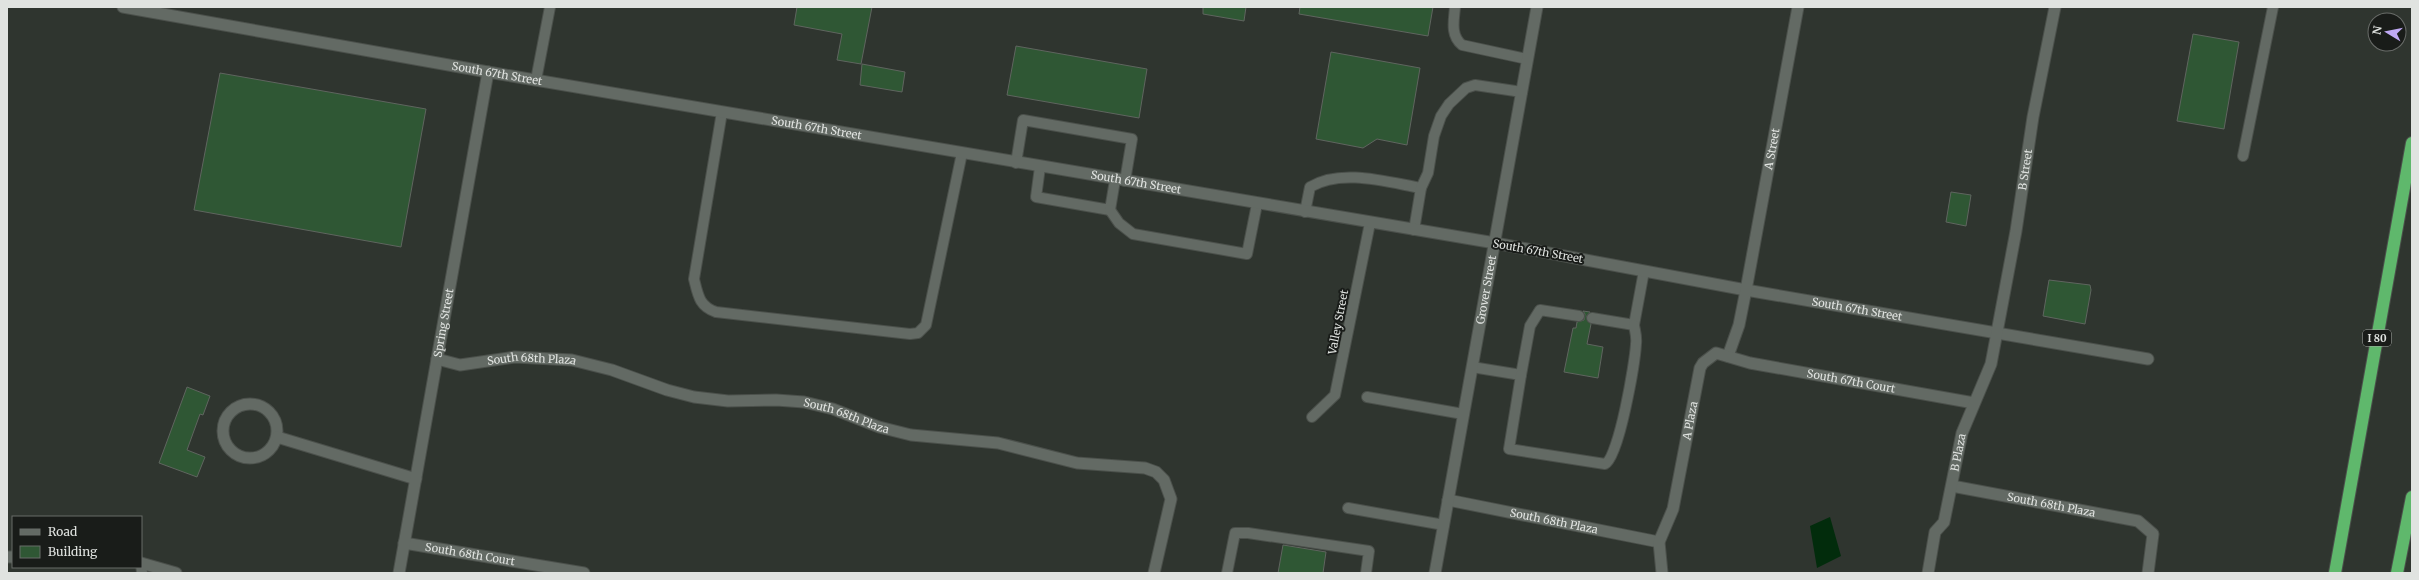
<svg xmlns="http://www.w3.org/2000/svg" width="2419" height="580" font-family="Merriweather,serif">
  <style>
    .water { fill: #022c0c }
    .building { fill: #2f5734; stroke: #5f655f }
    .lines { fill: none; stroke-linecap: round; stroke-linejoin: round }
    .service-casing { stroke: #4b504b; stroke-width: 12 }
    .minor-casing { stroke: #4b504b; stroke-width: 13 }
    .tertiary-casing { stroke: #4b504b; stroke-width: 13 }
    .secondary-casing { stroke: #4b504b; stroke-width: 13 }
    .motorway-casing { stroke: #4b504b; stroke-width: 14 }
    .service { stroke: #636a64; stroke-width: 10 }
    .minor { stroke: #636a64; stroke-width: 11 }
    .tertiary { stroke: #636a64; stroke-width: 11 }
    .secondary { stroke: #636a64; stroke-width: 11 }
    .motorway { stroke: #5fb86c; stroke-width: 12 }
    .labels { text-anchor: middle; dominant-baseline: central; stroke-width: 4; stroke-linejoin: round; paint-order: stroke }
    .shield { fill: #191c19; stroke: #a4a7a4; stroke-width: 1 }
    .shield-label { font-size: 10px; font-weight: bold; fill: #e0e3e0 }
    .street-label { font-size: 11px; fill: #e0e3e0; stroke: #191c19 }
  </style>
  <rect width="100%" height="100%" fill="#2f352f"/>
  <path class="water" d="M1830 517 1841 556 1817 568 1810 526Z"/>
  <g class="building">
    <path d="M797 7H872L861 64 837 60 842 34 794 25Z"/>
    <path d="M1203 7H1246L1244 21 1203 14Z"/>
    <path d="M1300 7H1433L1428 36 1299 14Z"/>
    <path d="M2193 34 2239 42 2224 129 2177 121Z"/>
    <path d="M1016 46 1147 69 1139 118 1007 95Z"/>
    <path d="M1331 52 1420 68 1407 145 1377 139 1363 148 1316 139Z"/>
    <path d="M862 64 905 72 902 92 860 85Z"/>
    <path d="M220 73 426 109 401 247 194 210Z"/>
    <path d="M1951 192 1971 195 1966 226 1946 222Z"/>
    <path d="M2049 280 2090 285 2091 290 2085 324 2043 316Z"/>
    <path d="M1583 311 1590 312 1586 317 1591 324 1587 344 1603 347 1598 378 1564 372 1573 328H1576L1577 322 1584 320 1585 314Z"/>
    <path d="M187 387 210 396 203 415 200 414 187 450 205 457 197 477 159 463Z"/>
    <path d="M1283 545 1326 552 1323 573H1278Z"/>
  </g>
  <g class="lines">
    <defs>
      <g id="service">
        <path d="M1455 7C1454 20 1450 35 1462 45L1527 59"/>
        <path d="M536 80 550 7"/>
        <path d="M722 112 694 279C698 295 699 306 716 312L910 334 918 333 926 325 962 153"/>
        <path d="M2243 156 2273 7"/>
        <path d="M1016 163 1023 120 1132 139 1125 181"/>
        <path d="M1040 167 1036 197 1110 210 1115 180"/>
        <path d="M1110 210 1119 223 1133 234 1247 254 1257 204"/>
        <path d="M1305 212 1310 187C1341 168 1387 182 1421 188"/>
        <path d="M1414 230 1421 188 1428 173 1434 136 1441 116 1449 104 1466 88 1475 85 1522 92"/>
        <path d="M1592 318 1634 325 1644 271"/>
        <path d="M1472 367 1521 375 1530 326 1540 310 1579 316"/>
        <path d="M1521 375 1509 449 1605 464C1619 458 1635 362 1636 344 1637 337 1635 331 1634 325"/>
        <path d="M1367 397 1463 414"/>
        <path d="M1312 417 1335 395 1370 223"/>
        <path d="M1348 508 1444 525"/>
        <path d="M141 563 142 573"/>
        <path d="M1227 573 1235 533H1248L1369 551 1366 573"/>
      </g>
      <g id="minor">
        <path id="s1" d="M1495 243 1746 290 2148 359"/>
        <path id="s2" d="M1728 356 1739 325 1746 290 1798 7"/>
        <path id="s3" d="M437 359 460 365 515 357 572 360 612 370 667 390 694 397 728 401 776 400 804 402 833 409 879 427 911 435 998 443 1077 463 1145 468 1156 472 1164 480 1171 499 1154 573"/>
        <circle cx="250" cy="431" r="27"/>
        <path d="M277 437 416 479"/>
        <path id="s4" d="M1952 486 2138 521 2153 534 2148 573"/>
        <path id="s5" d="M1448 500 1659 542"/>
        <path id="s6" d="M404 543 584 573"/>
        <path d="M7 557H13"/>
        <path d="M141 563 176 573"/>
        <path id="s7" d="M1662 573 1659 542 1673 509 1700 368 1703 363 1716 353 1750 363 1974 403"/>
        <path id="s8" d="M1928 573 1935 532 1944 522 1962 433 1991 364 2016 231 2033 117 2055 7"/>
      </g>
      <g id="tertiary">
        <path id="s9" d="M123 7 488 72 1495 243"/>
        <path id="s10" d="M399 573 488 72"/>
      </g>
      <g id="secondary">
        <path id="s11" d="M1435 573 1537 7"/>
      </g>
      <g id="motorway">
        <path d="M2335 573 2412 143"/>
        <path d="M2397 573 2412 497"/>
      </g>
    </defs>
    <use href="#service" class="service-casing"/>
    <use href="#minor" class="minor-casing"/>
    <use href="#tertiary" class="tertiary-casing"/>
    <use href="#secondary" class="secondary-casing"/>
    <use href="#motorway" class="motorway-casing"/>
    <use href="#service" class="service"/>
    <use href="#minor" class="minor"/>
    <use href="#tertiary" class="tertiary"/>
    <use href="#secondary" class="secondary"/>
    <use href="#motorway" class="motorway"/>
  </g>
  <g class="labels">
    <rect class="shield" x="2363" y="330" width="28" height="16" rx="3"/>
    <g class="shield-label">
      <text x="2377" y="338">I 80</text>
    </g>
    <g class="street-label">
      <text stroke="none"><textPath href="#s9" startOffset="380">South 67th Street</textPath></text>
      <text stroke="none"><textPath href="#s9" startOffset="704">South 67th Street</textPath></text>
      <text stroke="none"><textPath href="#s2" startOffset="212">A Street</textPath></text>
      <text stroke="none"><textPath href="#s8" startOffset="418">B Street</textPath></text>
      <text stroke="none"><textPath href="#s9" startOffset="1028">South 67th Street</textPath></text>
      <text transform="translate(1538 251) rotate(10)">South 67th Street</text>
      <text stroke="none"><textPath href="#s11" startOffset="288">Grover Street</textPath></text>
      <text stroke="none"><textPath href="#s1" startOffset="368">South 67th Street</textPath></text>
      <text transform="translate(1338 322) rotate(-79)">Valley Street</text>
      <text stroke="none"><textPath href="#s10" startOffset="254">Spring Street</textPath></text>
      <text stroke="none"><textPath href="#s3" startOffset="96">South 68th Plaza</textPath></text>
      <text stroke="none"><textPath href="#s7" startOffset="371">South 67th Court</textPath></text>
      <text stroke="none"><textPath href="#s3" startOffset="419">South 68th Plaza</textPath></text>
      <text stroke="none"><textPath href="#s7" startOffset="157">A Plaza</textPath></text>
      <text stroke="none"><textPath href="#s8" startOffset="126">B Plaza</textPath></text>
      <text stroke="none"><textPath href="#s4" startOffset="101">South 68th Plaza</textPath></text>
      <text stroke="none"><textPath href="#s5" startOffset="108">South 68th Plaza</textPath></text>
      <text stroke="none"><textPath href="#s6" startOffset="67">South 68th Court</textPath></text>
    </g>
  </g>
  <rect width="2419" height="580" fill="none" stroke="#e0e3e0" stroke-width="16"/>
  <rect x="12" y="516" width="130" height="52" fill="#191c19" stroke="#696c69"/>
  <rect x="20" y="529" width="20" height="6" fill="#636a64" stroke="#696c69"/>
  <text x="48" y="536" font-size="12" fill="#e0e3e0">Road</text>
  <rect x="20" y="546" width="20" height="12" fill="#2f5734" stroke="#696c69"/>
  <text x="48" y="556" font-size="12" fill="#e0e3e0">Building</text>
  <g transform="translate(2387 32) rotate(280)"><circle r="19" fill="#191c19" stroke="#696c69"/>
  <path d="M0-3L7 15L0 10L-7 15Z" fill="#bfa9f4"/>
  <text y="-6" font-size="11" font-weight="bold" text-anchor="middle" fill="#e0e3e0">N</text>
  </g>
</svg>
